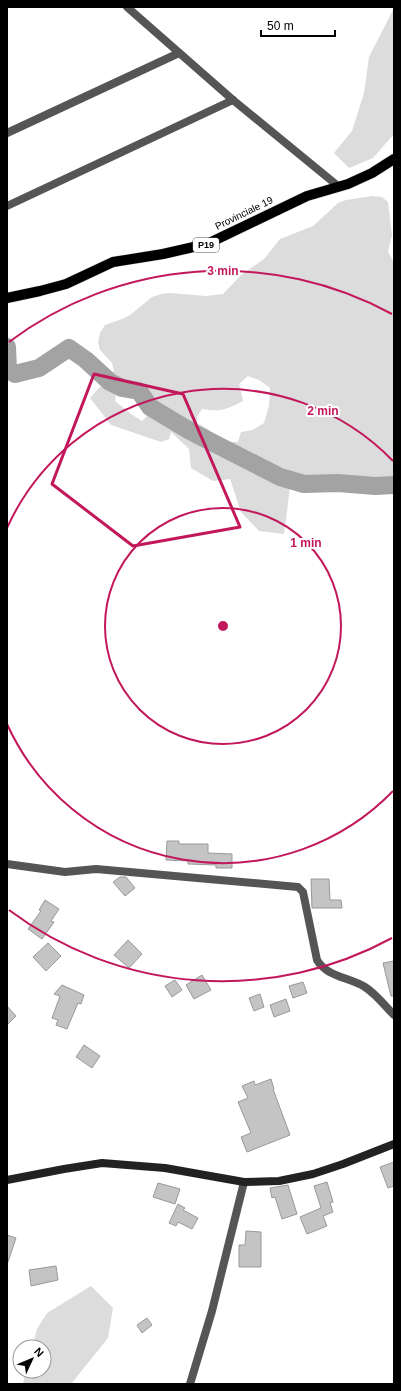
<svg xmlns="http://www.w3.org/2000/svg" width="401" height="1391" font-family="Helvetica,sans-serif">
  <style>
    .green { fill: #dcdcdc; fill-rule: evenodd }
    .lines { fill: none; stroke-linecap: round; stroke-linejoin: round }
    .river { stroke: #a3a3a3; stroke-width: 18 }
    .building { fill: #c4c4c4; stroke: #999 }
    .primary-casing { stroke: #dbdbdb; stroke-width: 11 }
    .street { stroke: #555; stroke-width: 8 }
    .secondary { stroke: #222; stroke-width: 8 }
    .primary { stroke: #000; stroke-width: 10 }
    .marked { fill: none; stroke: #c2185b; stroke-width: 3; stroke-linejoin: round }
    .ring { fill: none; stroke: #c2185b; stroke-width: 2 }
    .labels { text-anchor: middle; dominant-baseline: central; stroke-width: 4; stroke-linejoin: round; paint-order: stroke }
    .shield { fill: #fff; stroke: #4c4c4c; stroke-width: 1 }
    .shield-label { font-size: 9px; font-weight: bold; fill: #000 }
    .street-label { font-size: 10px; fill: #000; stroke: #fff }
    .centre { fill: #c2185b; stroke: #fff; stroke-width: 2 }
    .ring-label { font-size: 12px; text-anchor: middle; font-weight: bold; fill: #c2185b; stroke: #fff; stroke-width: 4; stroke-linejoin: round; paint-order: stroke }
  </style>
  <rect width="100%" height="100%" fill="#fff"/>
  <g class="green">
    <path d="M394 8V134L373 158 349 168 334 153 352 131 364 93 369 57Z"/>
    <path d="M372 196 382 197 388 202 392 235 388 251 394 263V480L336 481 302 479 290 488 284 534 259 531 241 512 230 479 213 481 191 468 189 449 171 432 169 439 161 442 111 425 90 398 114 371 112 363 100 350 98 342 100 333 105 325 122 319 130 315 152 297 161 294 170 293 206 296 223 294 241 275 264 259 280 239 313 226 338 203 346 200ZM248 376 259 380 270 388 269 406 264 423 253 430 241 432 238 442H229L218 440 208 429 197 423V417L202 409C220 412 226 410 243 401L239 384ZM116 393 133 396 145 410 147 416 142 421 131 414 115 401Z"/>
    <path d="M91 1286 113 1308 108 1338 71 1384H23L26 1371H44V1347H32L37 1329 47 1313Z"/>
  </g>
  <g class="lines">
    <path class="river" d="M7 347 8 370 15 374 39 368 69 348 86 360 110 382 122 388 139 391 150 407 190 431 280 477 304 484 338 483 375 486 394 485"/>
  </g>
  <g class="building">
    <path d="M167 841H179V844H208V853L232 854V868H216V865L188 864V861L166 860Z"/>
    <path d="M120 877H126L135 888 125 896 113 882Z"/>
    <path d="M311 879H329L330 900H341L342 908H312Z"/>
    <path d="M45 900 59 909 51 921 54 922 42 939 28 929 41 911 39 910Z"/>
    <path d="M128 940 142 954 129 968 114 955Z"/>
    <path d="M48 943 61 956 46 971 33 957Z"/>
    <path d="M394 961V996H391L383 963Z"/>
    <path d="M202 975 211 990 194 999 186 985Z"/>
    <path d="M175 980 182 990 172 997 165 986Z"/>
    <path d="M303 982 307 993 293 998 289 986Z"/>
    <path d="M62 985 84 995 81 1004 78 1003 67 1029 56 1025 58 1020 52 1018 60 996 54 994Z"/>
    <path d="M260 994 264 1007 254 1011 249 998Z"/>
    <path d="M286 999 290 1011 274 1017 270 1005Z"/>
    <path d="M7 1006 16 1016 7 1025Z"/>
    <path d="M84 1045 100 1056 92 1068 76 1057Z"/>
    <path d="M271 1079 274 1089H273L290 1135 247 1152 241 1137 251 1133 238 1102 248 1098 242 1086 254 1081 255 1085Z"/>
    <path d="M394 1162V1186L388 1188 380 1167Z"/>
    <path d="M327 1182 333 1202 330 1203 333 1212 323 1216 327 1226 307 1234 300 1217 321 1208 314 1186Z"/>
    <path d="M158 1183 180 1189 175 1204 153 1197Z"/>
    <path d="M288 1185 297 1214 282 1219 275 1197 272 1198 270 1188Z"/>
    <path d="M178 1204 185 1208 183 1210 198 1218 192 1229 178 1222 176 1226 169 1223Z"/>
    <path d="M246 1231 261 1232V1267H239V1245H245Z"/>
    <path d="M7 1235 16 1238 8 1262 7 1261Z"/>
    <path d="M56 1266 58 1280 31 1286 29 1270Z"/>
    <path d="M147 1318 152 1325 142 1333 137 1325Z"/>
  </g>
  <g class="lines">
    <defs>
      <path id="primary" d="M7 298 40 291 66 284 113 262 163 254 207 244 307 196 348 184 372 173 394 159"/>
    </defs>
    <use href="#primary" class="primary-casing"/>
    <g class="street">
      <path d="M127 7 233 100 338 186"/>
      <path d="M7 133 179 53"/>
      <path d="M7 206 233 100"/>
      <path d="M7 864 65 872 96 869 298 887 303 892 317 960C327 977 349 977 365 987 376 994 385 1006 394 1015"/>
      <path d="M190 1384 212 1311 244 1182"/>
    </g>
    <path class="secondary" d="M7 1180 64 1169 102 1163 165 1168 244 1182 279 1181 313 1174 343 1164 394 1144"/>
    <use href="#primary" class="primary"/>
  </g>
  <path class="marked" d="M94 374 183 394 240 527 133 546 52 484Z"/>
  <g class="ring">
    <circle cx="223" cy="626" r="118"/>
    <path d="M393 791A237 237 0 0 1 7 724M7 528A237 237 0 0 1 393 461"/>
    <path d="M392 938A355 355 0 0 1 9 910M9 342A355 355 0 0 1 392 314"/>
  </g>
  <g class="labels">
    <rect class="shield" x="193" y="238" width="26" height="14" rx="3"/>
    <g class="shield-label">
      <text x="206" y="245">P19</text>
    </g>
    <g class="street-label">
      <text transform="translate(244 213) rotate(-26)">Provinciale 19</text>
    </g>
  </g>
  <circle cx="223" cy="626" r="6" class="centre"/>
  <g class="ring-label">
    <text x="223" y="275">3 min</text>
    <text x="323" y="415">2 min</text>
    <text x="306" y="547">1 min</text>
  </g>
  <rect width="401" height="1391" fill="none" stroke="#000000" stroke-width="16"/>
  <g transform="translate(32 1359) rotate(46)"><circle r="19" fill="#ffffff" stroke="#999999"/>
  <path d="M0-3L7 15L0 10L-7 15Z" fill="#000000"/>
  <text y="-6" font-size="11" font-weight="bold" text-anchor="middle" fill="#000000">N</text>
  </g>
  <path d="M261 30v6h74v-6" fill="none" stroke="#000000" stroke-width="2"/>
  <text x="267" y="30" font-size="12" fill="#000000" stroke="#ffffff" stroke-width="3" paint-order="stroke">50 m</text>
</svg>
